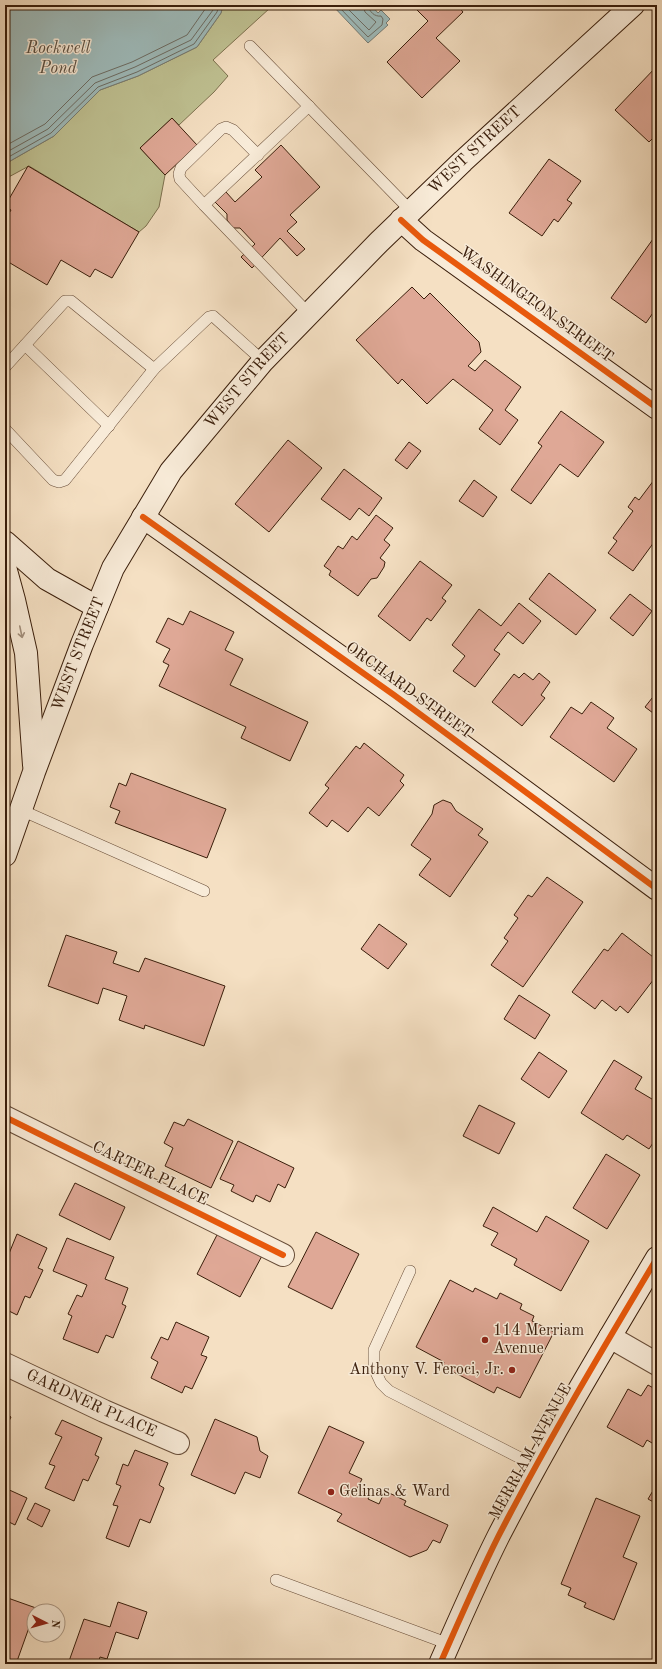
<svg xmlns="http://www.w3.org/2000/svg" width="662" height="1669" font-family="'Old Standard TT',serif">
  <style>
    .green { fill: #bfc192; stroke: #7c704e }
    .water { fill: #9ebbbb; stroke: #767c75 }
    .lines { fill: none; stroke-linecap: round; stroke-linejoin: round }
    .shore { stroke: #6c6c63; stroke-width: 1 }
    .building { fill: #dfa896; stroke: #3a1e0b }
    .lane-casing { stroke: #694e39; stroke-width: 12 }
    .street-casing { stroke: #694e39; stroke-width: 24 }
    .secondary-casing { stroke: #3a1e0b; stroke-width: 24 }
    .lane { stroke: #f8ebd8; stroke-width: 11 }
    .street { stroke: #f8ebd8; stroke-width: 22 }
    .secondary { stroke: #f8ebd8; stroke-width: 22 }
    .cycleway-casing { stroke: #f8ebd8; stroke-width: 8 }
    .cycleway { stroke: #e8590c; stroke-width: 6 }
    .oneway { stroke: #a28f7c }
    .poi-dot { fill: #8f2418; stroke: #f8ebd8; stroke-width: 1.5 }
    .labels { text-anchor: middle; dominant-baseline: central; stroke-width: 3; stroke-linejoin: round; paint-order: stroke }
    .street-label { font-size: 16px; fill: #3a1e0b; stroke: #f8ebd8 }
    .poi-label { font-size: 16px; fill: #3a1e0b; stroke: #f8ebd8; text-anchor: start }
    .water-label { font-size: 17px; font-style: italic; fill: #584d40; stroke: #f8ebd8 }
  </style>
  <rect width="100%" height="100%" fill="#f5e0c3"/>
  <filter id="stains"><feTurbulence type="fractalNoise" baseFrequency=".005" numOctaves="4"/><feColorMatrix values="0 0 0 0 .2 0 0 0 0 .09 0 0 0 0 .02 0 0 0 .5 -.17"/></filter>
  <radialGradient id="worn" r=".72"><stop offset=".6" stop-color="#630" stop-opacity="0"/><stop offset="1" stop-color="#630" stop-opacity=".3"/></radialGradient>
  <path class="green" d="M223 5H270V8L213 60 228 76 214 92 179 125 172 118 140 148 165 175 159 207 146 226 139 232 29 166 5 179V164L54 136 100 90 138 76 197 47 221 13Z"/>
  <g class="water">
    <path d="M5 5H223L221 13 197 47 138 76 100 90 54 136 5 164Z"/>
    <path d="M332 5H371L378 13 381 10 390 19 386 23 388 25 368 43Z"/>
  </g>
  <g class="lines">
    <g class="shore">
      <path d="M337 5 368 37 382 25 383 19 381 16C375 17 369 12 368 5"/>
      <path d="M344 5 369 30 376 22 365 12 363 5"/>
      <path d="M5 146 45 124 92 77 132 62 187 35 208 5"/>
      <path d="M5 153 48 129 95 83 135 67 191 40 213 10 214 5"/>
      <path d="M5 159 51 133 98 87 137 72 194 44 217 12 219 5"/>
    </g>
  </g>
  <g class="building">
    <path d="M417 5H457L463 12 436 38 460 61 422 98 387 62 428 21 415 8Z"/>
    <path d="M657 66V138L655 136 649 142 615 110Z"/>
    <path d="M172 118 197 145 165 175 140 148Z"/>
    <path d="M281 145 320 187 290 215 297 222 287 231 305 249 297 256 280 238 252 268 241 257 255 244 240 228H233L227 220V214L215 202 226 192 235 202 262 177 255 170Z"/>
    <path d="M549 159 581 181 567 200 572 203 558 222 554 219 542 236 509 213Z"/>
    <path d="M28 166 139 232 112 278 95 269 90 277 61 260 47 285 5 260V220L11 210 5 206Z"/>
    <path d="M653 239 657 242V307L646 323 611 298Z"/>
    <path d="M412 287 424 299 430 293 479 342 481 352 468 366 475 371 485 360 521 387 505 410 518 420 500 445 479 429 493 410 453 379 427 404 402 379 398 384 356 340Z"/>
    <path d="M561 411 604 442 578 477 560 464 531 504 511 490 542 446 538 443Z"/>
    <path d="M288 440 322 468 269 532 235 504Z"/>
    <path d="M409 442 421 451 407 469 395 460Z"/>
    <path d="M344 469 382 498 369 516 359 508 350 520 321 499Z"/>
    <path d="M657 476V538L633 571 608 553 617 541 613 538 633 511 628 507 635 497 639 500Z"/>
    <path d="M474 480 497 497 483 517 459 501Z"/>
    <path d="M376 515 393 528 384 540 390 545 380 558 385 562 384 567 377 578 371 579 358 596 329 575 331 571 324 566 338 546 343 549 352 536 357 540Z"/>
    <path d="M420 561 452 585 442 598 446 601 431 621 427 618 410 641 378 616Z"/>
    <path d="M549 573 596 610 576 635 529 599Z"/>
    <path d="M630 594 652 611 633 636 610 618Z"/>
    <path d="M519 603 541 621 523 644 508 632 494 650 500 654 475 687 453 671 465 656 452 645 479 609 501 626Z"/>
    <path d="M190 611 234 632 225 650 243 659 230 685 308 722 290 761 241 738 246 727 159 686 169 665 163 662 170 649 156 642 168 618 183 625Z"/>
    <path d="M524 673 533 680 539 673 550 682 541 695 545 698 522 726 492 702 514 674 519 678Z"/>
    <path d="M656 693 657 694V716L645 707Z"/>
    <path d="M591 702 614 718 607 728 637 749 614 782 550 737 571 707 582 714Z"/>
    <path d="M364 743 404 775 400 781 404 785 379 816 368 807 348 832 332 820 327 827 309 813 329 788 325 785 356 746 360 749Z"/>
    <path d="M131 773 226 809 207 858 115 823 120 811 110 807 119 783 126 786Z"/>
    <path d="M443 800 451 803 456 811 483 829 478 835 488 842 450 897 419 875 431 859 411 845 432 814 434 805Z"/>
    <path d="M547 877 583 902 523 987 491 965 508 941 504 938 518 918 514 915 528 895 532 897Z"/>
    <path d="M379 924 407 944 388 969 361 949Z"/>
    <path d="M622 933 657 960V975L628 1013 620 1006 616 1011 602 1000 595 1009 572 992 604 949 608 951Z"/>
    <path d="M66 935 117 952 113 963 139 972 145 958 225 986 204 1046 145 1025 144 1029 119 1020 127 996 103 988 98 1004 48 986Z"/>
    <path d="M519 995 550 1015 535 1039 504 1019Z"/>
    <path d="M539 1052 567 1071 549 1098 521 1079Z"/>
    <path d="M614 1060 642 1077 635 1089 657 1102V1137L649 1149 627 1135 623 1140 581 1113Z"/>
    <path d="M479 1105 515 1123 499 1154 463 1136Z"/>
    <path d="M188 1119 233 1141 211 1188 165 1166 173 1148 164 1143 174 1122 184 1126Z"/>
    <path d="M238 1141 294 1168 285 1188 278 1184 270 1202 256 1195 253 1202 231 1191 234 1185 220 1179Z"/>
    <path d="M606 1154 640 1175 607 1229 573 1208Z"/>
    <path d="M75 1183 125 1207 110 1240 59 1215Z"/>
    <path d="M493 1207 537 1232 546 1216 589 1241 561 1291 514 1265 517 1259 491 1245 498 1233 483 1226Z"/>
    <path d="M219 1231 263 1254 240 1297 197 1274Z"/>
    <path d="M316 1232 359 1254 332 1309 288 1287Z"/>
    <path d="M17 1234 47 1248 38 1268 43 1270 30 1298 25 1296 17 1315 5 1309V1255L8 1256Z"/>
    <path d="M67 1238 114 1257 105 1279 128 1288 122 1304 126 1306 113 1338 106 1335 98 1353 63 1339 72 1316 68 1314 77 1295 82 1297 87 1285 53 1271Z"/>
    <path d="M450 1280 473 1292 475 1288 497 1299 500 1293 522 1304 520 1309 534 1316 532 1321 554 1332 520 1398 497 1387 494 1393 442 1366 444 1362 416 1347Z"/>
    <path d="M176 1322 209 1337 201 1355 207 1357 192 1389 185 1386 182 1393 151 1378 158 1362 151 1358 161 1337 168 1340Z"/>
    <path d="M648 1385 657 1390V1446L647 1440 643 1447 607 1427 628 1389 641 1396Z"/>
    <path d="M5 1413 11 1417 5 1429Z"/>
    <path d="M215 1419 257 1437 260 1451 268 1456 260 1478 245 1472 235 1494 191 1475Z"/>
    <path d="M62 1420 102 1438 95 1455 99 1457 88 1481 83 1479 74 1501 45 1488 55 1466 49 1464 62 1437 55 1434Z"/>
    <path d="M329 1426 364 1442 349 1473 362 1479 357 1489 370 1495 368 1499 379 1504 385 1491 406 1501 404 1505 448 1525 440 1543 433 1540 427 1550 410 1557 337 1521 342 1514 298 1493Z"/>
    <path d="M135 1450 168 1463 159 1485 164 1488 150 1523 140 1519 129 1547 106 1538 118 1506 113 1505 121 1486 116 1484 123 1464 128 1466Z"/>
    <path d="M657 1484V1504L648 1499Z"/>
    <path d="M5 1488 27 1498 15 1525 5 1520Z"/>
    <path d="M596 1498 640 1516 623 1557 637 1563 614 1620 584 1607 586 1603 568 1595 571 1588 561 1584Z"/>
    <path d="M35 1503 50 1510 42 1527 27 1519Z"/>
    <path d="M5 1597 36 1608 16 1664H5Z"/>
    <path d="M118 1602 147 1612 138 1639 116 1632 107 1659 100 1657 98 1664H68L84 1619 110 1627Z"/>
  </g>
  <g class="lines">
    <defs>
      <g id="lane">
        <path d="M250 46 411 211"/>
        <path d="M204 205 180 179 179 174 181 168 221 129 226 127 233 130 258 155"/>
        <path d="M309 314 204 205 309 106"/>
        <path d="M25 345 109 426"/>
        <path d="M5 367 65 301H71L154 369 209 317 213 316 263 361"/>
        <path d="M5 429 53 480 59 482 65 480 154 369"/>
        <path d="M21 810 204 891"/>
        <path d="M410 1271 374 1350V1368L381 1383 389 1391 536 1466"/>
        <path d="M276 1580 449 1644"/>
      </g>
      <g id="street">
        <path d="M5 1117 283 1255"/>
        <path d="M610 1337 657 1364"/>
        <path id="s1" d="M5 1364 104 1411 178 1443"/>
      </g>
      <g id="secondary">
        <path d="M401 220 423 240 657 408"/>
        <path d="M143 517 394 695 657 889"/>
        <path d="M5 542 47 579 97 607"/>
        <path d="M5 567 14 600 26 653 34 765"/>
        <path id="s2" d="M5 855 34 772 82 644 113 568 171 471 263 361 379 242 463 161 633 5"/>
        <path d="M440 1664C459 1621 477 1579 498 1537 547 1442 602 1350 657 1258"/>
      </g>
    </defs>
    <use href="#lane" class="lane-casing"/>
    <use href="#street" class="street-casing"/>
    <use href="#secondary" class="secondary-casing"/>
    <use href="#lane" class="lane"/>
    <use href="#street" class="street"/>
    <use href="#secondary" class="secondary"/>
    <defs>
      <g id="cycleway">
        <path d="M401 220 423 240 657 408"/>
        <path d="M143 517 394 695 657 889"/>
        <path d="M5 1117 283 1255"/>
        <path d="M440 1664C459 1621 477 1579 498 1537 547 1442 602 1350 657 1258"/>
      </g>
    </defs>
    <use href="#cycleway" class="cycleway-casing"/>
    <use href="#cycleway" class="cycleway"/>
  </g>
  <defs><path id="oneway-shaft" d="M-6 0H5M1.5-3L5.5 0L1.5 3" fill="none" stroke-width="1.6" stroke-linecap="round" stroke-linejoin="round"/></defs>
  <use class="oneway" href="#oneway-shaft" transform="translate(21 632) rotate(78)"/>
  <g class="poi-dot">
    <circle cx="485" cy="1340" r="4"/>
    <circle cx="512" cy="1370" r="4"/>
    <circle cx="331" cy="1492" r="4"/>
  </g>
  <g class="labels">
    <g class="street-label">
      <text stroke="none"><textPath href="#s2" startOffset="862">WEST STREET</textPath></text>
      <text transform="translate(536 305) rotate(36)">WASHINGTON STREET</text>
      <text stroke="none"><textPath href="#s2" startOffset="538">WEST STREET</textPath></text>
      <text stroke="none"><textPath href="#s2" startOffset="214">WEST STREET</textPath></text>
      <text transform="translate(409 691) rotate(36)">ORCHARD STREET</text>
      <text transform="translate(150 1174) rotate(26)">CARTER PLACE</text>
      <text stroke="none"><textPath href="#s1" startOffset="95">GARDNER PLACE</textPath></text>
      <text transform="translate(531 1452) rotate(-61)">MERRIAM AVENUE</text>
    </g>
    <g class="poi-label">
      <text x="493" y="1331">114 Merriam<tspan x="493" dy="18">Avenue</tspan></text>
      <text x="504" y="1370" text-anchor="end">Anthony V. Feroci, Jr.</text>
      <text x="339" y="1492">Gelinas &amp; Ward</text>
    </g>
    <g class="water-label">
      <text x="58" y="48">Rockwell<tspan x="58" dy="20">Pond</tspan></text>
    </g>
  </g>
  <rect width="662" height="1669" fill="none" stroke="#f5e0c3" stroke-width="20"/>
  <rect x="6" y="6" width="650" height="1657" fill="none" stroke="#3a1e0b" stroke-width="2"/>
  <rect x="10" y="10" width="642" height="1649" fill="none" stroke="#3a1e0b"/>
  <g transform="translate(46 1623) rotate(96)"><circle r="19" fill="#f8ebd8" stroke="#ac9986"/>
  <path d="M0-3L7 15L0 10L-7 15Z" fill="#8f2418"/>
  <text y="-6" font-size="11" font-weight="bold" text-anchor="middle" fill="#3a1e0b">N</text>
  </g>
  <rect width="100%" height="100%" filter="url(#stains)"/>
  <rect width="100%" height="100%" fill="url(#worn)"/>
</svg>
